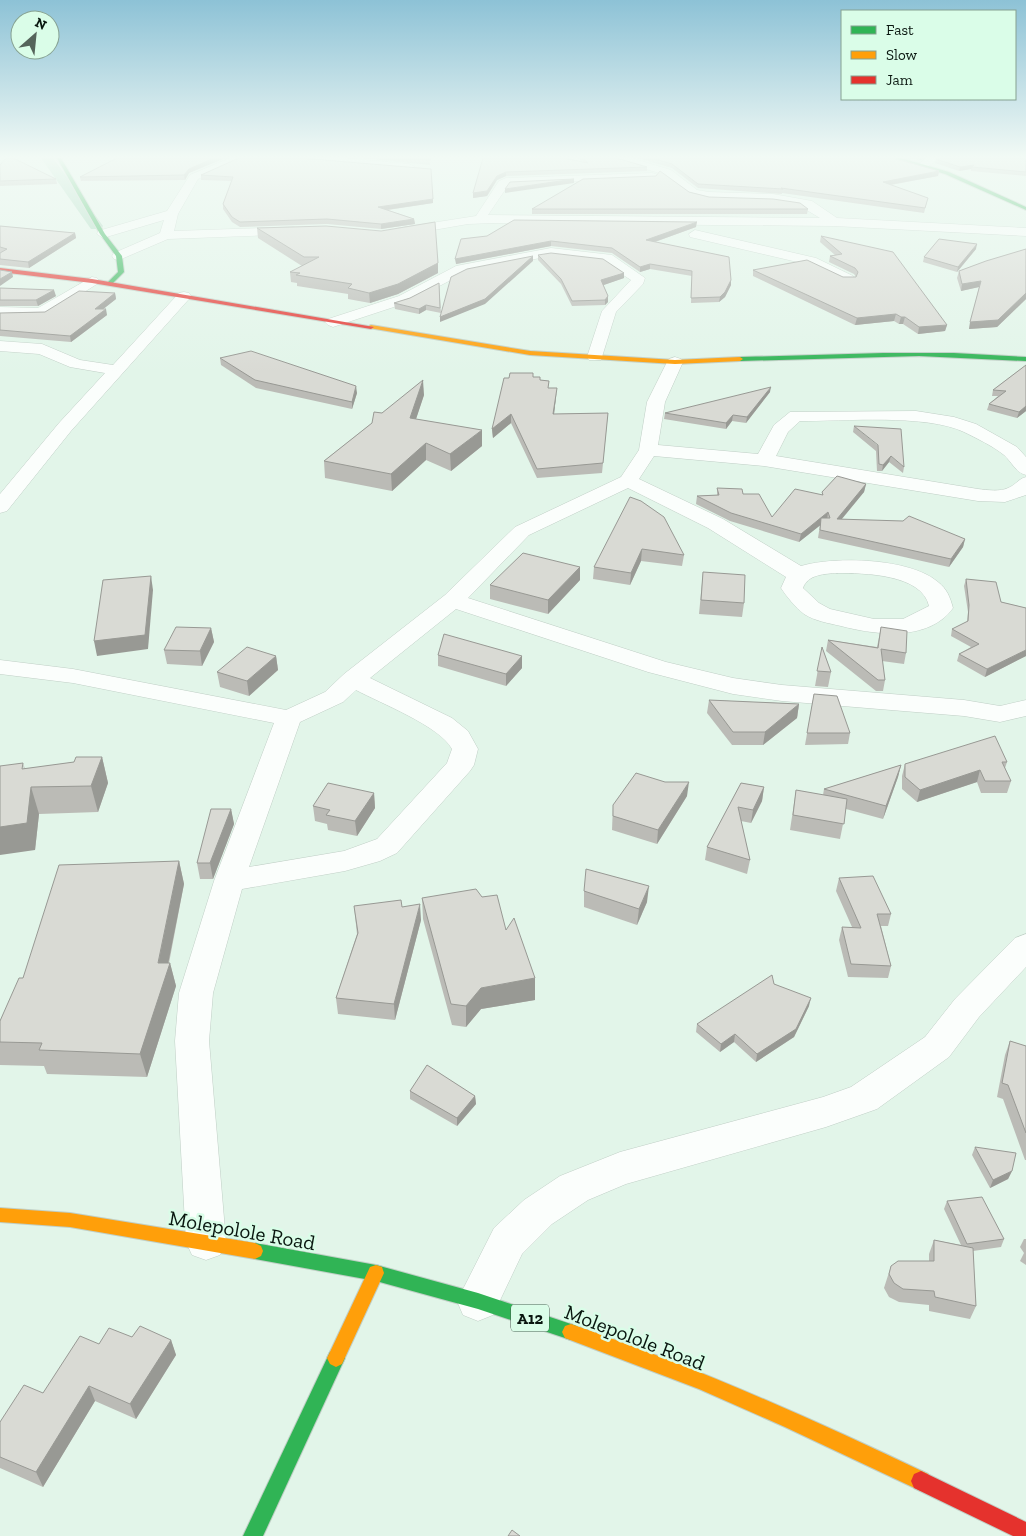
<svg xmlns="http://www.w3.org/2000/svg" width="1026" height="1536" font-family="'Zilla Slab',serif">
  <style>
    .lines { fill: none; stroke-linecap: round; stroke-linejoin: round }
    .canal { fill: #a6d8bc; fill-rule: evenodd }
    .street-casing { stroke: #c0cfc6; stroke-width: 1 }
    .fast-casing { stroke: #c0cfc6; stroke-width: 2 }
    .slow-casing { stroke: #c0cfc6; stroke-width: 2 }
    .jam-casing { stroke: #c0cfc6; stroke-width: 2 }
    .street { fill: #fbfefc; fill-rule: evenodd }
    .fast { fill: #30b455; fill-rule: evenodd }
    .slow { fill: #ff9f0a; fill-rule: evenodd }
    .jam { fill: #e5322d; fill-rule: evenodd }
    .wall { fill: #bbbbb6 }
    .shaded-wall { fill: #989994 }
    .building { fill: #d9dad4; stroke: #989994 }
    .labels { text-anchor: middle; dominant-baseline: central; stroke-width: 5; stroke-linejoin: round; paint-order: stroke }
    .shield { fill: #dafde8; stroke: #485b50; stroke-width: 1 }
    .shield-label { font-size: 16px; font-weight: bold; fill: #09160f }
    .near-street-label { font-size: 21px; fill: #09160f; stroke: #dafde8 }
  </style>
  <rect width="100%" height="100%" fill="#e2f5e9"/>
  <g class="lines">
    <path class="canal" d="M41 158H53L103 226 101 229H91Z"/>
    <defs>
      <g id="street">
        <path d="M230 158H245L198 179 178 214 174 231 294 227 300 231 299 234 168 239 119 260 114 259 112 256 114 253 160 233 164 220 103 238 97 234 98 231 167 211 190 175Z"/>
        <path d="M296 158H343L409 164 415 167 409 170 301 161Z"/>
        <path d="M613 158H631L671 170 697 190 709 192 773 194 812 201 837 218 1026 228V236L834 226 494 223 468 224 399 236 393 232 399 228 476 216 499 181 506 178 652 173 656 174 658 176 656 178 509 184 488 215 820 218 800 206 773 202 709 200 689 195 663 174 614 160Z"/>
        <path d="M926 158H939L927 167H919L918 165Z"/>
        <path d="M695 230 816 258 853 276 855 279 853 282H843L806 264 690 237 689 234Z"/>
        <path d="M551 248 612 255 645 278 643 284 616 312 601 360H589L587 357 602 311 631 280 603 262 551 256 466 272 409 302 333 327 328 325 325 322 328 319 399 296 456 266Z"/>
        <path d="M92 277 97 278 99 281 97 284 46 316 0 317V307L38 308Z"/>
        <path d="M184 292 189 293 191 296 189 299 71 431 7 511 0 513V494L59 423 105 373 70 367 39 354 0 351V341L42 344 80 360 113 365 179 293Z"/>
        <path d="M675 357 681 359 683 362 665 402 658 445 758 454 774 425 790 412 916 411 954 417 976 424 1017 447 1026 457V475C1015 472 1012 462 1004 455 993 446 976 438 964 432 927 414 843 421 800 421L788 432 776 456 978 489C987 490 1000 492 1008 488 1016 485 1018 479 1026 477V495L1005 502 978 501 764 466 654 456 639 479 723 519 801 566C835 556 910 558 938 582 947 589 950 597 953 608 929 642 875 635 841 626 828 623 815 621 804 614 795 607 787 597 781 588L786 577 708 528 628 488 529 535 468 598 666 662 733 678 782 685 964 700 1000 706 1026 700V716L1000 722 964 716 782 701 733 694 648 672 456 609 370 678 452 718 468 731 478 749 474 765 470 771 397 853 380 861 345 871 242 889 213 993 209 1041 226 1242 220 1255 206 1260 192 1255 186 1242 175 1041 179 993 214 881 274 723 73 683 0 674V660L73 669 286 710 325 692 344 674 445 595 515 527 621 477 639 450 647 402 667 362 669 359ZM837 573C864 573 922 574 929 606L903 619H874L830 609 819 603 803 588C808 574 825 574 837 573ZM356 690C380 703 440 726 452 749L447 763 377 839 344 851 249 867 300 722 343 702Z"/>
        <path d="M1026 934V967L979 1017 949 1057 877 1109 826 1127 626 1184 588 1200 552 1224 522 1254 493 1315 478 1321 463 1315 457 1301 494 1228 524 1200 560 1176 620 1152 823 1097 851 1087 925 1037 955 999 1015 938Z"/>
      </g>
      <g id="fast">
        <path d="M57 158H61L105 234 122 256 124 272 111 285 106 284 118 272 116 256 100 234Z"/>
        <path d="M893 158H901L949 172 1026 207V210L945 174Z"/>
        <path d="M883 353H954L1026 357V361L919 356 740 361 737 359 740 357Z"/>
        <path d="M255 1243 376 1265 478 1293 577 1326 580 1332 577 1338 571 1340 478 1309 376 1281 255 1259 249 1256 247 1251 249 1246Z"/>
        <path d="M336 1349 342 1352 345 1358 263 1536H243L330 1352Z"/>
      </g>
      <g id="slow">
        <path d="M371 325 530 351 675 360 740 357 743 359 740 361 675 364 530 355 369 328V326Z"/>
        <path d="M0 1208 70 1213 255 1243 261 1246 263 1251 261 1256 255 1259 70 1227 0 1222Z"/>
        <path d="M376 1265 382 1267 384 1273 342 1364 336 1367 330 1364 327 1358 330 1352 370 1267Z"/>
        <path d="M571 1324C693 1366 811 1418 928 1474L931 1481 928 1488 921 1491 785 1427 699 1389 565 1338 562 1332 565 1326Z"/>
      </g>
      <g id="jam">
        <path d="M0 268 92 279 374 327 371 329 92 283 0 272Z"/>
        <path d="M921 1471 1026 1522V1536H1013L914 1488 911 1481 914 1474Z"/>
      </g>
    </defs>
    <use href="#street" class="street-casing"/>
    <use href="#fast" class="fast-casing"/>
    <use href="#slow" class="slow-casing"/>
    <use href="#jam" class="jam-casing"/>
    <use href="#street" class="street"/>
    <use href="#fast" class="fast"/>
    <use href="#slow" class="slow"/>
    <use href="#jam" class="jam"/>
  </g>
  <g class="wall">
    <path d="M117 158H225L189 173 185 180 81 181 80 177Z"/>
    <path d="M239 158 433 203 388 210 414 219 415 224 381 229 327 224 240 227 232 222 223 209V204L232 181 201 180V175Z"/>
    <path d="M363 158H430V165Z"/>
    <path d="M483 158 583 162 578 158H616L647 167V171L506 176 497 180 487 196 473 198Z"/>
    <path d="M638 158H893L939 171 938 176 891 185 928 198 924 213 782 193V194L698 188 672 168Z"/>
    <path d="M906 158H923L921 160Z"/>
    <path d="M1026 158V176L971 171V169L959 171 935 163 936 159Z"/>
    <path d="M0 165 56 179 57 184 0 186Z"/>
    <path d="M689 192 709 197 808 209 807 214H532V209Z"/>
    <path d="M0 226 75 233 76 238 29 268 0 265V253H1L0 252Z"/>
    <path d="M696 227 655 242 731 285 725 297 719 302 691 303 692 276 650 269 640 272 612 253 551 246 456 264 461 239Z"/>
    <path d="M257 228 438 263V273L398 294 370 303 348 299V294L297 286V283L291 282 290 272 302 266 258 238Z"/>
    <path d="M821 236 947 325 945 331 918 334 903 324H899L894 321 855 325 753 276V270L843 277H856L854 274 829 262 830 256 835 255 820 242Z"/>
    <path d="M976 249 957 272 923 262 924 257Z"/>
    <path d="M1026 249V299L997 327 969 329 979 287 961 291 957 278 959 271Z"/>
    <path d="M538 255 624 273V278L603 285 608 302 605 305 572 306 561 284 538 260Z"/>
    <path d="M439 283 441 313 426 310 419 314 395 309 394 303 410 298Z"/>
    <path d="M0 288 56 296 38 306H0Z"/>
    <path d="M115 293 116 299 103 309 107 315 71 342 0 336V313L45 312Z"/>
    <path d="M220 358 357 393 352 409 256 388 221 365Z"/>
    <path d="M1026 365V411L1017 418 987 410 989 404 998 396H992L993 390Z"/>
    <path d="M533 377 540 380 549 381 548 388 556 397 554 414 608 413 602 473 537 478 511 423 493 438 492 429Z"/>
    <path d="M770 392 746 423 732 421 726 429 664 419 665 413Z"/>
    <path d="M424 395 416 419 482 446 451 471 426 460 392 491 325 478 324 461 372 423 382 413Z"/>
    <path d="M854 426 904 467 903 473 889 462 882 471H877L876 451 853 432Z"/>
    <path d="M866 484 864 492 842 519 965 539 963 547 949 567 818 538 820 525 799 542 730 521 696 504 697 496 717 495V488L743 494 772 517 822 495V492Z"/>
    <path d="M641 501 684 555 682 566 641 561 630 585 593 579 594 567Z"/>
    <path d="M703 572 744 603 742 617 699 614Z"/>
    <path d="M966 579 1001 602 1026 608V656L985 677 957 661 959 654 971 647 951 636 952 629 967 622 968 612 964 586Z"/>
    <path d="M580 580 548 614 490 599V585Z"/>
    <path d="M881 627 906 653 904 664 882 661 885 680 883 691H876L826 651 828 640 877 647Z"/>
    <path d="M211 628 214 642 202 666 167 664 164 650Z"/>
    <path d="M822 647 831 672 828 687 815 686Z"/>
    <path d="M438 655 522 656V668L506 686 438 666Z"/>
    <path d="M276 656 278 670 249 696 220 687 217 672Z"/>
    <path d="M814 694 850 733 848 744 805 745Z"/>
    <path d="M709 700 799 704 797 718 763 745H732L707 713Z"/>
    <path d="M102 757 108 783 98 812 39 814 35 850 23 763 25 769 74 762Z"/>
    <path d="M1007 762 1005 768 1011 781 1007 793H981L977 782 917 802 902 789V776L905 764Z"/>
    <path d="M901 765 898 777 883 819 846 809 840 839 790 830 796 790 823 795 824 789Z"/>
    <path d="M741 783 764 787 762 801 751 823 741 821 750 860 747 874 705 860 707 847Z"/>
    <path d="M374 793 375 808 357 836 328 830 327 824 315 821 313 806Z"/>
    <path d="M687 796 657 844 612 830 613 805Z"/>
    <path d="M231 809 234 824 213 879H200L197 863Z"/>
    <path d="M179 861 184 884 169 963H170L176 986 147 1077 47 1074 44 1066 0 1065V1021L23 978Z"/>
    <path d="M839 878 891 914 888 926H881L891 966 888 978 848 977 839 940 842 927H852L836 891Z"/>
    <path d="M584 891 647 902 637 925 584 907Z"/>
    <path d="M422 898 506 930 535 978V1000L481 1009 466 1027 452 1025 423 919Z"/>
    <path d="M354 906 402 907 421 920 395 1020 338 1014 336 998 357 934Z"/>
    <path d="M774 984 809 1006 794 1037 756 1062 734 1042 720 1052 696 1032 697 1024Z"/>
    <path d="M1010 1041 1026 1046V1160H1025L1003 1099 997 1097 1005 1055Z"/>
    <path d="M410 1091 475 1096 476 1104 457 1126 410 1099Z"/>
    <path d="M975 1147 1012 1171 1008 1179 990 1188 972 1155Z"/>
    <path d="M947 1201 1004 1239 1001 1247 973 1251 976 1306 970 1319 929 1311V1305L899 1302 889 1297 884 1288 891 1266 929 1261V1254L934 1240 961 1245 944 1209Z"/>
    <path d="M1024 1239H1026V1265L1020 1261 1024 1253 1020 1247Z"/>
    <path d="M171 1340 176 1355 136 1419 95 1401 43 1487 0 1468V1422L43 1393 99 1344Z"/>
  </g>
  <g class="shaded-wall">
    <path d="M214 158H225L189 173 185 180 184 175 189 169Z"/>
    <path d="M974 165 971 169 959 171 960 167Z"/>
    <path d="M939 171 938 176 883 186V182Z"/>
    <path d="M506 172V176L497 180 487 196 473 198V193L497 176Z"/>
    <path d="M574 179V183L505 193V189Z"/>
    <path d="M433 199V203L379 211 378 207Z"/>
    <path d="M414 219 415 224 381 229V224Z"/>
    <path d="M697 222 696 227 646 245V240Z"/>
    <path d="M75 233 76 238 29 268 28 262Z"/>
    <path d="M551 241V246L456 264 455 259Z"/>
    <path d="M977 244 976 249 957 272 958 267Z"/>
    <path d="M533 256V261L485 304 440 322V317Z"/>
    <path d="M438 263V273L398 294 370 303 369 293Z"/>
    <path d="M650 264V269L640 272V267Z"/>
    <path d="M12 272 13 277 0 286V279Z"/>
    <path d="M624 273V278L601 286V280Z"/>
    <path d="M731 280V285L725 297 719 302 720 297Z"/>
    <path d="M981 281 979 287 961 291 962 284Z"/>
    <path d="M54 290 56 296 38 306 36 300Z"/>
    <path d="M115 293 116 299 97 314 95 309Z"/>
    <path d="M1026 293V299L997 327 969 329 970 322Z"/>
    <path d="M608 296V302L605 305V300Z"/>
    <path d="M426 305V310L419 314V309Z"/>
    <path d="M106 309 107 315 71 342 70 336Z"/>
    <path d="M896 314 894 321 855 325 857 318Z"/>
    <path d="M901 317H905L903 324H899Z"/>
    <path d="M947 325 945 331 918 334 919 327Z"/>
    <path d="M423 380 424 395 411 434 410 418Z"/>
    <path d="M356 386 357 393 352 409V402Z"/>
    <path d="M771 387 770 392 746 423 747 417Z"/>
    <path d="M557 388 556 397 553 423V414Z"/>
    <path d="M1026 406V411L1017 418 1019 412Z"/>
    <path d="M511 414V423L493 438 492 429Z"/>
    <path d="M733 415 732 421 726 429V423Z"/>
    <path d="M482 430V446L451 471 450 454Z"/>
    <path d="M426 443V460L392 491 391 474Z"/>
    <path d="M891 456 889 462 882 471 883 465Z"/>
    <path d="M866 484 864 492 835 527 837 519Z"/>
    <path d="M828 512 827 520 799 542 801 534Z"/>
    <path d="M965 539 963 547 949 567 951 559Z"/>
    <path d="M642 549 641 561 630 585 631 573Z"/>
    <path d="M580 567V580L548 614V600Z"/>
    <path d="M151 576 153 590 148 649 97 656 94 641Z"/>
    <path d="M211 628 214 642 202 666 200 651Z"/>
    <path d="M1026 650V656L985 677 987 669Z"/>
    <path d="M276 656 278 670 249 696 247 681Z"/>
    <path d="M522 656V668L506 686V674Z"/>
    <path d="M799 704 797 718 763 745 765 732Z"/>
    <path d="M102 757 108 783 98 812 91 786Z"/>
    <path d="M901 765 898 777 883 819 886 806Z"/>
    <path d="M980 770 977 782 917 802 920 790Z"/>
    <path d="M689 782 687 796 657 844 658 830Z"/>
    <path d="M31 787 39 814 35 850 0 855V827Z"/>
    <path d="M764 787 762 801 751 823 753 810Z"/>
    <path d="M374 793 375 808 357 836 355 821Z"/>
    <path d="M231 809 234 824 213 879 210 863Z"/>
    <path d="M179 861 184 884 166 974 170 963 176 986 147 1077 140 1054Z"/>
    <path d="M649 886 647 902 637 925 639 909Z"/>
    <path d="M420 904 421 920 395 1020 394 1004Z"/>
    <path d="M535 978V1000L481 1009 466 1027V1006L481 988Z"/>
    <path d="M811 998 809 1006 794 1037 756 1062 757 1054Z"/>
    <path d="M735 1034 734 1042 720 1052 721 1044Z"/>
    <path d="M475 1096 476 1104 457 1126V1118Z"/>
    <path d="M1012 1171 1008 1179 990 1188 993 1180Z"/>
    <path d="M171 1340 176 1355 136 1419 130 1404Z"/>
    <path d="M89 1386 95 1401 43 1487 36 1472Z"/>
  </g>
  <g class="building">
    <path d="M6 158H13L56 179 0 181V165Z"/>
    <path d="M117 158H214L189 169 184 175 80 177Z"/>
    <path d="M239 158H300L431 169 433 199 378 207 414 219 381 224 327 219 240 222 232 217 223 204 233 177 201 175Z"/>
    <path d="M406 158H430V160Z"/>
    <path d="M483 158H563L588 163 583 158H616L647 167 506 172 497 176 487 191 473 193Z"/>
    <path d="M652 158H893L939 171 883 182 928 198 925 208 781 188 783 189 698 184 672 164Z"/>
    <path d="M937 158H1026V172L972 167 974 165 960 167 936 159Z"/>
    <path d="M660 171 689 192 709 197 773 199 800 203 808 209H532L583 179 656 176Z"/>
    <path d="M574 179 505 189 510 182Z"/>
    <path d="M514 220 697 222 646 240 729 257 731 280 725 292 720 297 691 298 692 271 650 264 640 267 612 248 551 241 455 259 461 239 487 236Z"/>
    <path d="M435 222 438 263 398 284 369 293 348 288 352 284 296 275 300 273 290 272 319 257H304L257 228 326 226 381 231Z"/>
    <path d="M0 226 75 233 28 262 0 259V253L7 249 0 247Z"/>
    <path d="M821 236 893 252 947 325 919 327 905 317H901L896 314 857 318 753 270 807 260 843 277H856L858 272 855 268 830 256 842 254Z"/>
    <path d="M939 239 977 244 958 267 924 257Z"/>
    <path d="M1026 249V293L998 320 970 322 981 281 962 284 959 271 986 261Z"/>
    <path d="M551 253 603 259 624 273 601 280 608 296 605 300 572 301 561 279 538 255Z"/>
    <path d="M533 256 485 299 440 317 451 277 467 269Z"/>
    <path d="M0 270 12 272 0 279Z"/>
    <path d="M439 283 440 308 426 305 419 309 394 303 410 298Z"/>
    <path d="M0 288 54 290 36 300H0Z"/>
    <path d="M79 291 115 293 95 309H106L70 336 0 330V313L45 312Z"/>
    <path d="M251 351 356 386 352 402 255 380 220 358Z"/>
    <path d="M1026 365V406L1019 412 989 404 1006 391 993 390Z"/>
    <path d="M510 373H533V377H540V380L549 381 548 388H557L553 414 608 413 603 463 537 469 511 414 492 429 504 378H509Z"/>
    <path d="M423 380 410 418 482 430 450 454 426 443 391 474 324 461 372 423 374 412 382 413Z"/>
    <path d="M771 387 747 417 733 415 726 423 665 413Z"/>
    <path d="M854 426 901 429 904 467 891 456 883 465 879 464 878 445Z"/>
    <path d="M837 476 866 484 837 519 903 521 909 516 965 539 951 559 820 530 821 518H830L828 512 801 534 731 513 697 496 719 495 717 488 742 489 743 494H759L772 517 795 489 823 495 822 492Z"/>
    <path d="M630 497 641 501 664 517 684 555 642 549 631 573 594 567Z"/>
    <path d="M523 553 580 567 548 600 490 585Z"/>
    <path d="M703 572 745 575 744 603 701 600Z"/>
    <path d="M151 576 145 635 94 641 103 580Z"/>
    <path d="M966 579 996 582 1001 602 1026 608V650L987 669 959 654 979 644 952 629 968 621 969 605Z"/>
    <path d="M176 627 211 628 200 651 164 650Z"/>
    <path d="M881 627 907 631 906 653 881 649 885 680H878L828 640 878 648Z"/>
    <path d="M444 634 522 656 506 674 438 655Z"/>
    <path d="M247 647 276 656 247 681 217 672Z"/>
    <path d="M822 647 831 672 817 671Z"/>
    <path d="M814 694 837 696 850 733H807Z"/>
    <path d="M709 700 799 704 765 732H733Z"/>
    <path d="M995 736 1007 762H1002L1011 781H985L980 770 920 790 905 777V764Z"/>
    <path d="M76 757H102L91 786 31 787 27 823 0 827V766L23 763 22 769 74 762Z"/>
    <path d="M901 765 886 806 824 789Z"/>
    <path d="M636 773 665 782H689L658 830 613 816V805Z"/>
    <path d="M328 783 374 793 355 821 326 815 330 810 313 806Z"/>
    <path d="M741 783 764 787 753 810 738 807 750 860 707 847Z"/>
    <path d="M796 790 847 799 844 824 793 815Z"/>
    <path d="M211 809H231L210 863H197Z"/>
    <path d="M179 861 158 963H170L140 1054 39 1050 42 1043 0 1042V1021L19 978H23L59 865Z"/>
    <path d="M586 869 649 886 639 909 584 891Z"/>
    <path d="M873 876 891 914H877L891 966 851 964 842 927 861 928 839 878Z"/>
    <path d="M476 889 482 897 497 895 506 930 514 918 535 978 481 988 466 1006 451 1004 422 898Z"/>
    <path d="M401 900 402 907 420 904 394 1004 336 998 358 933 354 906Z"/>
    <path d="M772 975 774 984 811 998 796 1029 757 1054 735 1034 721 1044 697 1024Z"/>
    <path d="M1010 1041 1026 1046V1133L1008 1085 1002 1083Z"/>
    <path d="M427 1065 475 1096 457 1118 410 1091Z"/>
    <path d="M975 1147 1016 1153 1012 1171 993 1180Z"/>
    <path d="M982 1197 1004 1239 967 1244 947 1201Z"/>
    <path d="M934 1240 973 1248 976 1306 935 1297 934 1291 903 1289 894 1283 889 1274 891 1266 898 1261H934Z"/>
    <path d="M140 1326 171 1340 130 1404 89 1386 36 1472 0 1457V1422L24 1385 43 1393 80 1336 99 1344 109 1328 132 1337Z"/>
    <path d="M512 1530 520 1536H508Z"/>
  </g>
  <linearGradient id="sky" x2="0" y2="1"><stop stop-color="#8dc2d6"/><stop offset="0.42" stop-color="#f2faf5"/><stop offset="1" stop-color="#f2faf5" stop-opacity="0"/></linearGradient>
  <rect width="1026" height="373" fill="url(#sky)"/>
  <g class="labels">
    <rect class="shield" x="511" y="1304.5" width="38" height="27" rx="4"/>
    <g class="shield-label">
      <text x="530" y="1318">A12</text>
    </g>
    <g class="near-street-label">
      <text transform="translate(242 1230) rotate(10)">Molepolole Road</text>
      <text transform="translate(635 1337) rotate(21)">Molepolole Road</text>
    </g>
  </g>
  <rect x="841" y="10" width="175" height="90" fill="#dafde8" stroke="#86a191"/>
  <rect x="851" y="26" width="25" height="8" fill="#30b455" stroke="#86a191"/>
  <text x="886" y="35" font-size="15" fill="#09160f">Fast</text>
  <rect x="851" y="51" width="25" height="8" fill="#ff9f0a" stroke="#86a191"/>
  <text x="886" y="60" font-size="15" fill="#09160f">Slow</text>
  <rect x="851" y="76" width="25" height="8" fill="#e5322d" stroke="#86a191"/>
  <text x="886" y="85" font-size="15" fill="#09160f">Jam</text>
  <g transform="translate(35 35) rotate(27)"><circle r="24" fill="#dafde8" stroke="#86a191"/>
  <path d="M0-4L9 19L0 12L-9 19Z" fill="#55645b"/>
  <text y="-8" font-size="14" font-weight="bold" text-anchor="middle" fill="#09160f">N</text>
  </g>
</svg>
